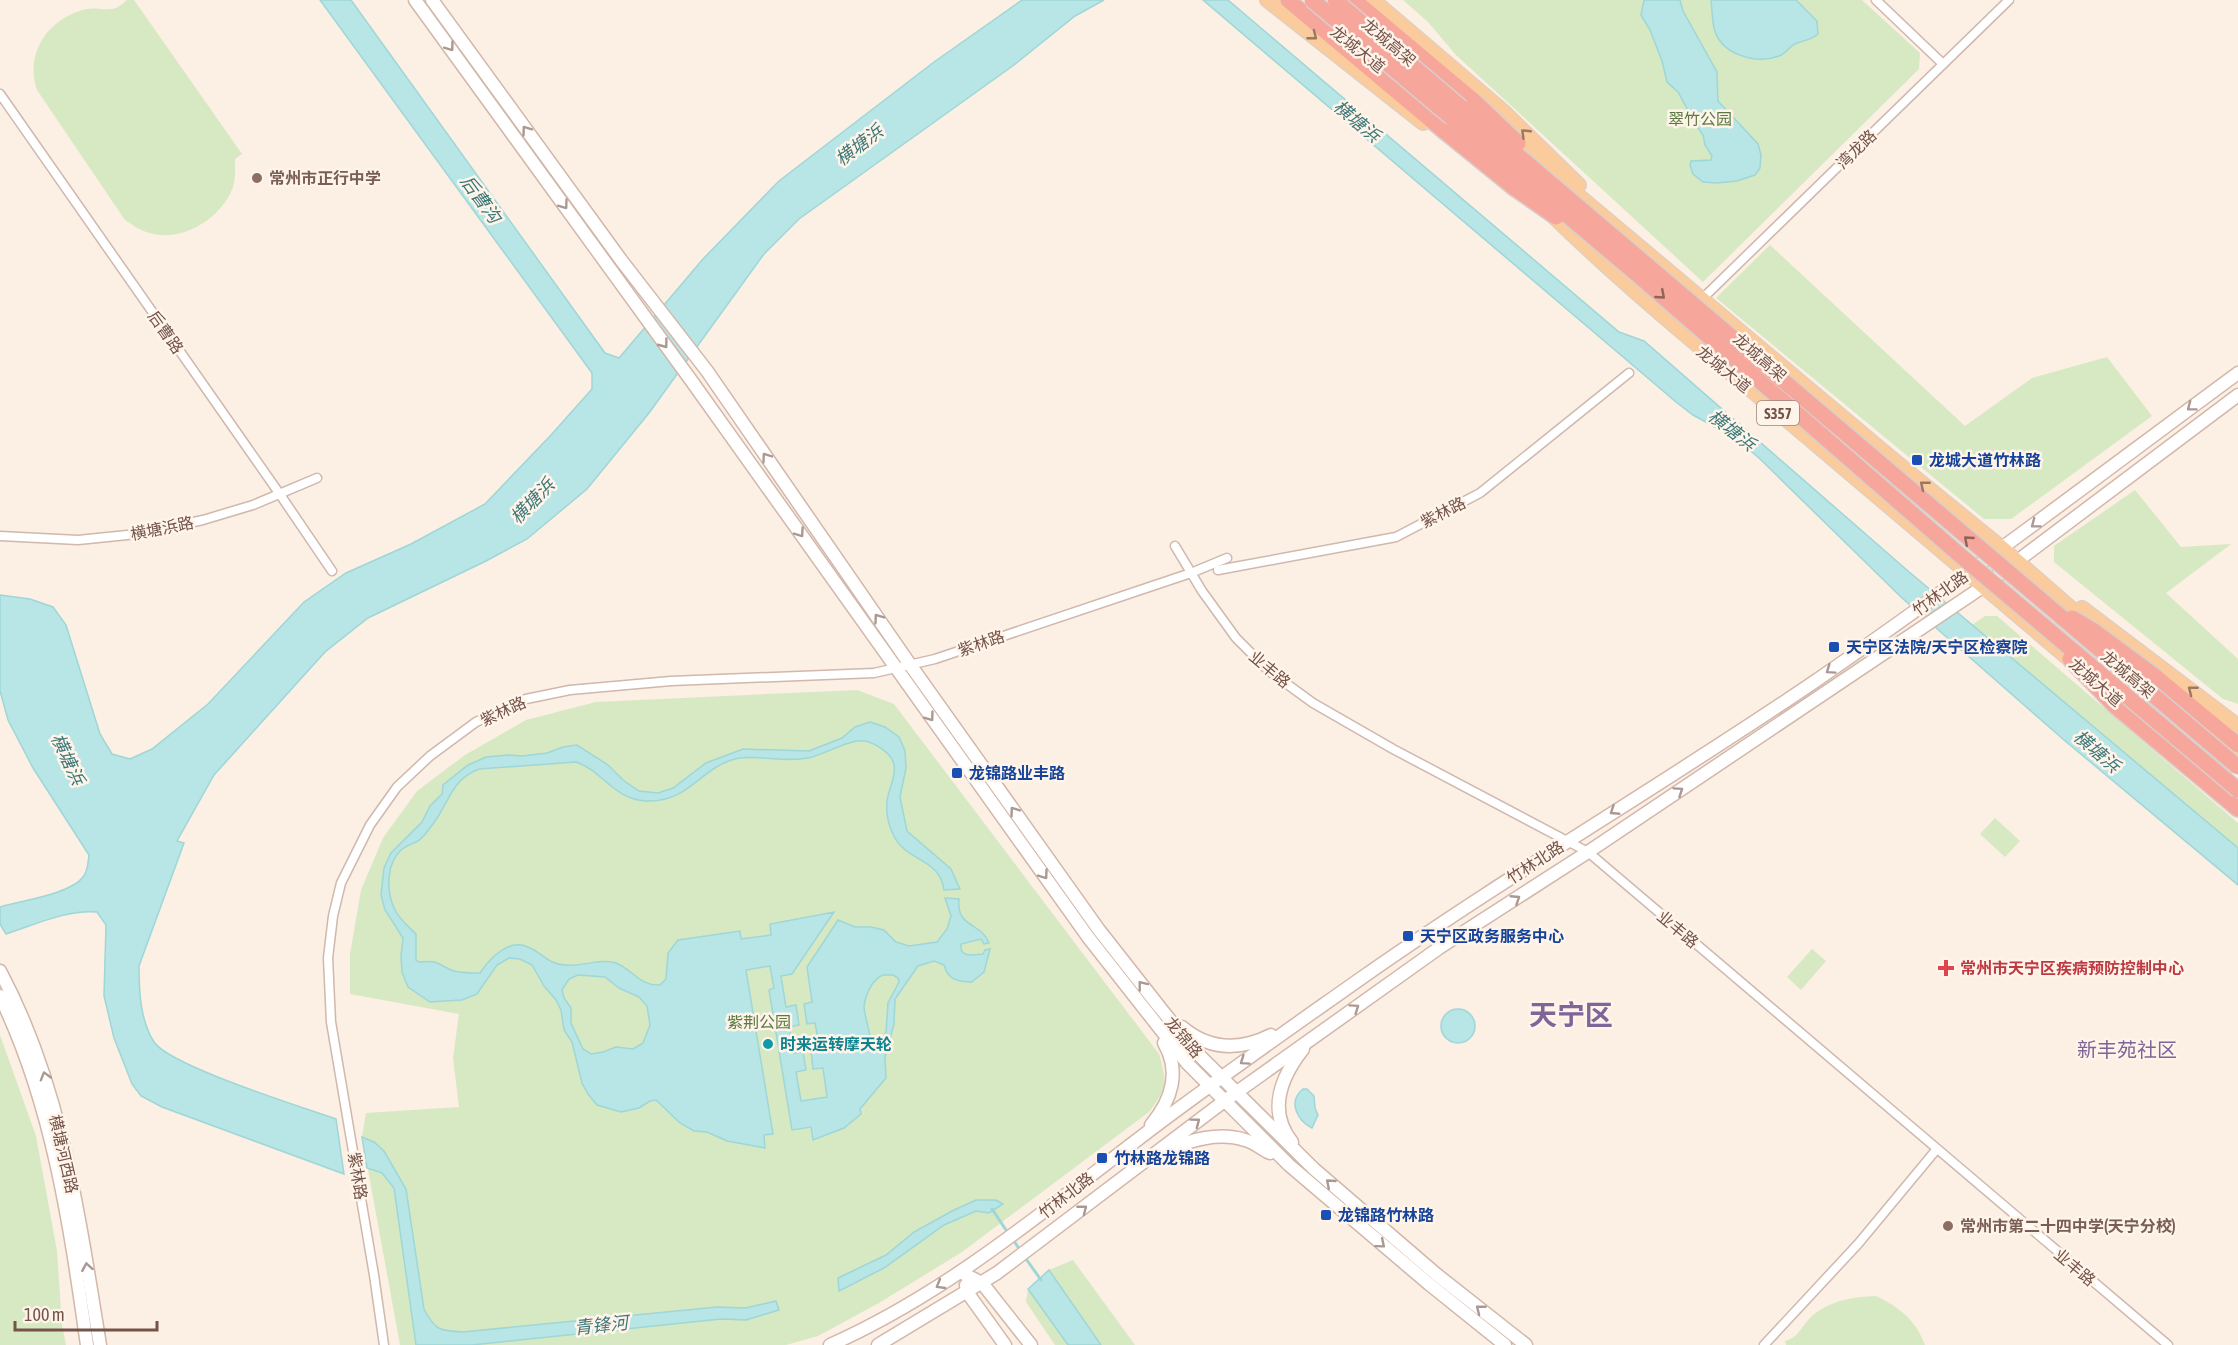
<svg xmlns="http://www.w3.org/2000/svg" width="2238" height="1345" font-family="'Asap Condensed','Noto Sans SC',sans-serif">
  <style>
    .green { fill: #d7e9c2 }
    .water { fill: #b8e5e5; stroke: #9fd6d7; stroke-width: 1.5; fill-rule: evenodd }
    .lines { fill: none; stroke-linecap: round; stroke-linejoin: round }
    .stream { stroke: #9fd6d7; stroke-width: 3 }
    .street-casing { stroke: #cfb8ad; stroke-width: 11 }
    .secondary-casing { stroke: #d2b7aa; stroke-width: 15 }
    .primary-casing { stroke: #d8cfcc; stroke-width: 16 }
    .highway-casing { stroke: #d8cfcc; stroke-width: 18 }
    .street { stroke: #fff; stroke-width: 8 }
    .secondary { stroke: #fff; stroke-width: 12 }
    .primary { stroke: #facb9c; stroke-width: 14 }
    .highway { stroke: #f6a69b; stroke-width: 15 }
    .highway-bridge-casing { stroke: #d8cfcc; stroke-width: 18; stroke-linecap: butt }
    .highway-bridge { stroke: #f6a69b; stroke-width: 15 }
    .oneway { stroke: #9c7762 }
    .oneway2 { stroke: #ac9892 }
    .oneway3 { stroke: #8e6459 }
    .education-dot { fill: #8d6e63; stroke: #fff4ea; stroke-width: 2 }
    .transit-dot { fill: #1a4fb4; stroke: #fff4ea; stroke-width: 2 }
    .health-dot { fill: #e0444e; stroke: #fff4ea; stroke-width: 2 }
    .culture-dot { fill: #0f9aa8; stroke: #fff4ea; stroke-width: 2 }
    .labels { text-anchor: middle; dominant-baseline: central; stroke-width: 5; stroke-linejoin: round; paint-order: stroke }
    .shield { fill: #fff4ea; stroke: #9e8379; stroke-width: 1.5 }
    .shield-label { font-size: 15px; font-weight: bold; fill: #745349 }
    .street-label { font-size: 16px; fill: #745349; stroke: #fff4ea }
    .park-label { font-size: 16px; fill: #5a7a42; stroke: #fff4ea }
    .education-label { font-size: 16px; font-weight: bold; fill: #785e54; stroke: #fff4ea; text-anchor: start }
    .transit-label { font-size: 16px; font-weight: bold; fill: #164399; stroke: #fff4ea; text-anchor: start }
    .health-label { font-size: 16px; font-weight: bold; fill: #be3a42; stroke: #fff4ea; text-anchor: start }
    .culture-label { font-size: 16px; font-weight: bold; fill: #0d838f; stroke: #fff4ea; text-anchor: start }
    .water-label { font-size: 18px; font-style: italic; fill: #3d7879; stroke: #fff4ea }
    .quarter-label { font-size: 20px; fill: #806598; stroke: #fff4ea }
    .town-label { font-size: 28px; font-weight: bold; fill: #806598; stroke: #fff4ea }
  </style>
  <rect width="100%" height="100%" fill="#fcefe4"/>
  <g class="green">
    <path d="M127 0H134L242 154 235 159C235 168 236 178 233 187 222 218 182 243 150 233 140 231 133 225 125 220L37 90C24 53 49 17 87 9 96 7 108 11 116 8 119 7 124 2 127 0Z"/>
    <path d="M1403 0H1862L1920 53 1919 69 1703 282 1456 55 1428 22Z"/>
    <path d="M1770 245 1965 426 2032 378 2107 357 2152 416 2011 519H1984L1716 298Z"/>
    <path d="M2135 490 2181 547 2231 544 2166 593 2238 659V704L2223 699 2054 562V546Z"/>
    <path d="M1985 616H1997L2238 823V848L1972 625Z"/>
    <path d="M857 690 894 704 1159 1054C1167 1083 1168 1087 1149 1112L962 1252 879 1303 818 1336 786 1345H400L362 1137 366 1113 459 1107 453 1058 459 1014 350 994V954L361 890 383 838 417 791 465 755 526 720 596 702Z"/>
    <path d="M1995 818 2020 841 2005 857 1980 834Z"/>
    <path d="M1812 949 1826 961 1801 990 1787 977Z"/>
    <path d="M0 1035 36 1136 57 1251 62 1325 66 1345H0Z"/>
    <path d="M1073 1260 1135 1345H1055L1026 1302 1028 1289 1049 1270Z"/>
    <path d="M1876 1296C1899 1307 1916 1320 1925 1345H1786L1785 1341C1800 1337 1801 1326 1812 1316 1831 1300 1853 1297 1876 1296Z"/>
  </g>
  <g class="water">
    <path d="M320 0H351L605 353 619 358 703 259 779 181 934 62 1022 0H1104L1075 16 1014 65 799 219 764 254 649 413 587 489 527 539 486 561 368 618 325 652 214 775 177 841 184 843 139 966C139 990 140 1020 154 1042 170 1066 302 1107 336 1119L344 1174 162 1107 141 1096 132 1084 114 1038 104 996 106 925 97 912C68 909 34 925 6 934L0 924V907C20 901 71 894 83 877 88 871 88 863 89 855L33 768 8 720 0 691V595L30 599 53 607 66 625 100 734 112 754 130 759 152 749 208 704 304 602 346 573 411 544 485 504 551 435 592 389V373Z"/>
    <path d="M1203 0H1228L1619 332 1644 341 1908 571 2238 848V885L2064 740 1902 598 1759 458 1735 438 1693 415 1676 402Z"/>
    <path d="M1644 0H1680L1683 11 1717 72 1718 101 1758 144 1761 155 1760 168 1755 175 1737 181 1717 183 1703 182 1693 174 1690 165 1691 161 1711 160 1712 156 1705 145 1703 135 1696 125 1678 92 1667 82 1662 61 1650 30 1641 15Z"/>
    <path d="M1711 0H1796L1817 21 1818 34C1811 40 1805 40 1797 43 1790 45 1786 54 1779 56 1755 65 1720 54 1714 28 1712 19 1712 9 1711 0Z"/>
    <path d="M870 722 885 727 899 737 905 751 906 768 900 797 907 831 951 869 960 889 944 890C939 856 904 863 892 832 888 823 886 811 887 801 889 785 902 768 888 754 882 748 872 742 864 741 849 739 824 755 808 758 783 763 759 754 735 759 700 768 689 803 646 801 613 799 603 771 576 762L479 769C451 780 450 801 433 824 429 829 424 837 418 841 412 844 406 846 401 850 386 864 386 892 395 910 400 920 409 927 416 934V960L419 962C437 960 436 963 451 970 458 973 472 973 480 973 490 958 509 938 528 947 543 953 547 964 565 965 581 967 601 958 616 963 633 970 640 986 660 985L666 979 668 953 678 940 740 931 741 939 771 935 770 924 834 912 792 974 781 976 786 1007 796 1005 799 1025 789 1027 794 1053 803 1052 806 1070 796 1072 801 1101 827 1097 823 1068 813 1069 811 1051 820 1049 815 1023 807 1024 804 1004 812 1002 807 967 838 920 855 927H871L884 930 896 942 909 946 937 942 947 929 951 916 945 898 959 899C956 928 981 922 989 943L984 944 981 939 961 944C959 958 973 955 983 954L985 950 990 949 984 972 972 982C958 982 948 980 944 965L934 961 918 966 895 999 894 1024 885 1057 886 1078 860 1109 861 1114 844 1128 813 1140 811 1127 792 1130 769 990 774 988 770 966 746 970 773 1134 764 1135 765 1148 727 1141 707 1132 694 1131 680 1123 656 1100 650 1101 639 1108 621 1112 597 1105 588 1094 582 1083 572 1042 564 1030 561 1010 556 1000 544 986 532 965 520 959 509 958 497 965 477 994 462 1000 430 1002 408 987 402 972 401 956 403 938 385 910 381 895 384 868 391 853 422 822 430 806 442 794 443 785 468 765 486 757 508 755 522 756 547 753 563 747 577 745 608 765 623 780 639 791 658 793 673 788 706 763 743 749 809 751 842 738 855 727ZM578 975 605 977 619 988 639 997 647 1006 650 1025 643 1043 633 1049 616 1047 603 1052 591 1054 583 1049 571 1023V1008L564 998 562 990 569 979ZM883 975H893L898 978 899 982 888 1003 886 1032 883 1039 878 1040 870 1036C869 1030 864 1011 864 1007 865 996 872 979 883 975Z"/>
    <circle cx="1458" cy="1026" r="17"/>
    <path d="M1303 1089H1307L1314 1096 1315 1108 1318 1115 1312 1128C1298 1121 1287 1102 1303 1089Z"/>
    <path d="M362 1137 374 1142 384 1151 406 1189 424 1309C435 1330 439 1331 463 1332L717 1307 745 1308 776 1301 779 1310 746 1320 721 1319 472 1345H416L394 1188 382 1173 367 1168Z"/>
    <path d="M976 1200H996L1003 1204 989 1213 976 1211 944 1225 884 1268 839 1291 838 1278 886 1255 914 1232 952 1211Z"/>
    <path d="M1049 1270 1101 1345H1068L1028 1289Z"/>
  </g>
  <g class="lines">
    <g class="stream">
      <path d="M992 1209 1008 1233"/>
      <path d="M1012 1238 1020 1250"/>
      <path d="M1024 1256 1041 1280"/>
    </g>
    <defs>
      <g id="street">
        <path d="M1876 0 1943 64"/>
        <path d="M0 94 279 493 332 571"/>
        <path d="M1702 299 2009 0"/>
        <path d="M0 536 78 540 137 534 203 520 253 505 317 478"/>
        <path d="M1175 546 1202 591 1236 638 1269 671 1313 703 1393 749 1588 852 2168 1345"/>
        <path d="M1218 570 1396 537 1480 493 1629 373"/>
        <path d="M384 1345 374 1275 331 1022 328 958 333 916 341 883 370 825 397 787 430 756 476 722 526 699 570 690 671 681 874 673 935 659 1191 573 1227 558"/>
        <path d="M1764 1345 1858 1244 1936 1150"/>
      </g>
      <g id="secondary">
        <path d="M415 0 693 383 1088 937 1187 1063 1289 1165 1429 1284 1505 1345"/>
        <path d="M432 0 621 260 707 371 911 666 1099 930 1161 1009 1198 1054 1314 1169 1436 1274 1526 1345"/>
        <path d="M0 971C62 1087 79 1218 100 1345"/>
        <path d="M0 996C53 1105 70 1226 87 1345"/>
        <path d="M1182 1027C1209 1050 1239 1051 1271 1035"/>
        <path d="M1151 1125C1171 1101 1181 1072 1164 1043"/>
        <path d="M1292 1142C1267 1111 1281 1077 1303 1049"/>
        <path d="M1168 1151C1190 1139 1220 1132 1245 1140 1253 1142 1262 1149 1270 1153"/>
        <path d="M962 1273 982 1283 1031 1345"/>
        <path d="M966 1285 967 1292 1005 1345"/>
        <path d="M830 1345C943 1295 1039 1215 1137 1140 1210 1084 1285 1032 1360 979 1508 875 1664 784 1814 682 1958 583 2097 477 2238 373"/>
        <path d="M878 1345 997 1273 1223 1102 1439 948 1588 852 1984 586 2238 395"/>
      </g>
      <g id="primary">
        <path d="M1267 0 1423 123"/>
        <path d="M1373 0 1502 110 1579 185"/>
        <path d="M1381 68 1417 98"/>
        <path d="M1510 138 1896 462 2002 548 2088 623"/>
        <path d="M1547 210C1625 287 1709 355 1793 425 1888 505 1982 585 2076 665"/>
        <path d="M2082 608 2238 726"/>
        <path d="M2192 716 2238 757"/>
      </g>
      <g id="highway">
        <path d="M1288 0 1444 131"/>
        <path d="M1354 0 1474 101"/>
        <path d="M2156 677 2238 745"/>
        <path d="M2115 706 2238 809"/>
      </g>
    </defs>
    <use href="#street" class="street-casing"/>
    <use href="#secondary" class="secondary-casing"/>
    <use href="#primary" class="primary-casing"/>
    <use href="#highway" class="highway-casing"/>
    <use href="#street" class="street"/>
    <use href="#secondary" class="secondary"/>
    <use href="#primary" class="primary"/>
    <use href="#highway" class="highway"/>
    <defs>
      <g id="highway-bridge">
        <path d="M1312 0 1639 276 1962 557 2238 790"/>
        <path d="M1335 0 2238 767"/>
        <path d="M1474 101 1518 143"/>
        <path d="M1444 131 1513 187 1556 217"/>
        <path d="M2072 618 2094 631 2156 677"/>
        <path d="M2070 659 2115 706"/>
      </g>
    </defs>
    <use href="#highway-bridge" class="highway-bridge-casing"/>
    <use href="#highway-bridge" class="highway-bridge"/>
  </g>
  <defs><path id="oneway-chevron" d="M-2-3.5L2.5 0L-2 3.5" fill="none" stroke-width="1.6" stroke-linecap="round" stroke-linejoin="round" transform="scale(1.5)"/></defs>
  <g class="oneway">
    <use href="#oneway-chevron" transform="translate(1313 36) rotate(38)"/>
    <use href="#oneway-chevron" transform="translate(1525 133) rotate(-136)"/>
    <use href="#oneway-chevron" transform="translate(1924 485) rotate(-141)"/>
    <use href="#oneway-chevron" transform="translate(2192 690) rotate(-142)"/>
  </g>
  <g class="oneway2">
    <use href="#oneway-chevron" transform="translate(450 47) rotate(54)"/>
    <use href="#oneway-chevron" transform="translate(526 130) rotate(-126)"/>
    <use href="#oneway-chevron" transform="translate(564 205) rotate(54)"/>
    <use href="#oneway-chevron" transform="translate(664 344) rotate(53)"/>
    <use href="#oneway-chevron" transform="translate(2191 407) rotate(143)"/>
    <use href="#oneway-chevron" transform="translate(766 457) rotate(-125)"/>
    <use href="#oneway-chevron" transform="translate(2035 524) rotate(143)"/>
    <use href="#oneway-chevron" transform="translate(800 533) rotate(55)"/>
    <use href="#oneway-chevron" transform="translate(878 618) rotate(-125)"/>
    <use href="#oneway-chevron" transform="translate(1830 670) rotate(145)"/>
    <use href="#oneway-chevron" transform="translate(930 717) rotate(54)"/>
    <use href="#oneway-chevron" transform="translate(1679 791) rotate(-34)"/>
    <use href="#oneway-chevron" transform="translate(1014 811) rotate(-126)"/>
    <use href="#oneway-chevron" transform="translate(1614 811) rotate(147)"/>
    <use href="#oneway-chevron" transform="translate(1044 875) rotate(55)"/>
    <use href="#oneway-chevron" transform="translate(1516 899) rotate(-33)"/>
    <use href="#oneway-chevron" transform="translate(1142 985) rotate(-128)"/>
    <use href="#oneway-chevron" transform="translate(1355 1008) rotate(-35)"/>
    <use href="#oneway-chevron" transform="translate(1244 1061) rotate(145)"/>
    <use href="#oneway-chevron" transform="translate(45 1076) rotate(-106)"/>
    <use href="#oneway-chevron" transform="translate(1196 1122) rotate(-37)"/>
    <use href="#oneway-chevron" transform="translate(1330 1183) rotate(-139)"/>
    <use href="#oneway-chevron" transform="translate(1083 1209) rotate(-38)"/>
    <use href="#oneway-chevron" transform="translate(1381 1244) rotate(40)"/>
    <use href="#oneway-chevron" transform="translate(87 1267) rotate(-100)"/>
    <use href="#oneway-chevron" transform="translate(940 1285) rotate(150)"/>
    <use href="#oneway-chevron" transform="translate(1480 1309) rotate(-142)"/>
  </g>
  <g class="oneway3">
    <use href="#oneway-chevron" transform="translate(1661 295) rotate(41)"/>
    <use href="#oneway-chevron" transform="translate(1968 540) rotate(-139)"/>
  </g>
  <g class="education-dot">
    <circle cx="257" cy="178" r="6"/>
    <circle cx="1948" cy="1226" r="6"/>
  </g>
  <g class="transit-dot">
    <rect x="1911" y="454" width="12" height="12" rx="3"/>
    <rect x="1828" y="641" width="12" height="12" rx="3"/>
    <rect x="951" y="767" width="12" height="12" rx="3"/>
    <rect x="1402" y="930" width="12" height="12" rx="3"/>
    <rect x="1096" y="1152" width="12" height="12" rx="3"/>
    <rect x="1320" y="1209" width="12" height="12" rx="3"/>
  </g>
  <path class="health-dot" d="M1943 959h6v6h6v6h-6v6h-6v-6h-6v-6h6z"/>
  <circle class="culture-dot" cx="768" cy="1044" r="6"/>
  <g class="labels">
    <rect class="shield" x="1757" y="401" width="42" height="24" rx="4.5"/>
    <g class="shield-label">
      <text x="1778" y="413">S357</text>
    </g>
    <g class="street-label">
      <text transform="translate(1389 42) rotate(40)">龙城高架</text>
      <text transform="translate(1358 49) rotate(39)">龙城大道</text>
      <text transform="translate(1856 149) rotate(-44)">湾龙路</text>
      <text transform="translate(166 332) rotate(55)">后曹路</text>
      <text transform="translate(1760 357) rotate(41)">龙城高架</text>
      <text transform="translate(1724 369) rotate(39)">龙城大道</text>
      <text transform="translate(1443 512) rotate(-27)">紫林路</text>
      <text transform="translate(162 528) rotate(-11)">横塘浜路</text>
      <text transform="translate(1940 593) rotate(-36)">竹林北路</text>
      <text transform="translate(981 643) rotate(-19)">紫林路</text>
      <text transform="translate(1270 669) rotate(40)">业丰路</text>
      <text transform="translate(2128 674) rotate(40)">龙城高架</text>
      <text transform="translate(2096 682) rotate(41)">龙城大道</text>
      <text transform="translate(503 711) rotate(-25)">紫林路</text>
      <text transform="translate(1535 862) rotate(-33)">竹林北路</text>
      <text transform="translate(1678 929) rotate(40)">业丰路</text>
      <text transform="translate(1184 1037) rotate(50)">龙锦路</text>
      <text transform="translate(64 1154) rotate(77)">横塘河西路</text>
      <text transform="translate(358 1176) rotate(81)">紫林路</text>
      <text transform="translate(1066 1195) rotate(-38)">竹林北路</text>
      <text transform="translate(2075 1267) rotate(40)">业丰路</text>
    </g>
    <g class="park-label">
      <text x="1700" y="119">翠竹公园</text>
      <text x="759" y="1022">紫荆公园</text>
    </g>
    <g class="education-label">
      <text x="269" y="178">常州市正行中学</text>
      <text x="1960" y="1226">常州市第二十四中学(天宁分校)</text>
    </g>
    <g class="transit-label">
      <text x="1929" y="460">龙城大道竹林路</text>
      <text x="1846" y="647">天宁区法院/天宁区检察院</text>
      <text x="969" y="773">龙锦路业丰路</text>
      <text x="1420" y="936">天宁区政务服务中心</text>
      <text x="1114" y="1158">竹林路龙锦路</text>
      <text x="1338" y="1215">龙锦路竹林路</text>
    </g>
    <g class="health-label">
      <text x="1960" y="968">常州市天宁区疾病预防控制中心</text>
    </g>
    <g class="culture-label">
      <text x="780" y="1044">时来运转摩天轮</text>
    </g>
    <g class="water-label">
      <text transform="translate(1357 121) rotate(40)">横塘浜</text>
      <text transform="translate(859 145) rotate(-37)">横塘浜</text>
      <text transform="translate(481 199) rotate(54)">后曹沟</text>
      <text transform="translate(1732 430) rotate(38)">横塘浜</text>
      <text transform="translate(532 501) rotate(-46)">横塘浜</text>
      <text transform="translate(2097 751) rotate(41)">横塘浜</text>
      <text transform="translate(68 759) rotate(65)">横塘浜</text>
      <text transform="translate(601 1325) rotate(-6)">青锋河</text>
    </g>
    <g class="quarter-label">
      <text x="2127" y="1049">新丰苑社区</text>
    </g>
    <g class="town-label">
      <text x="1571" y="1015">天宁区</text>
    </g>
  </g>
  <path d="M15 1321v9h142v-9" fill="none" stroke="#745349" stroke-width="3"/>
  <text x="24" y="1321" font-size="18" fill="#745349" stroke="#fff4ea" stroke-width="4.5" paint-order="stroke">100 m</text>
</svg>
